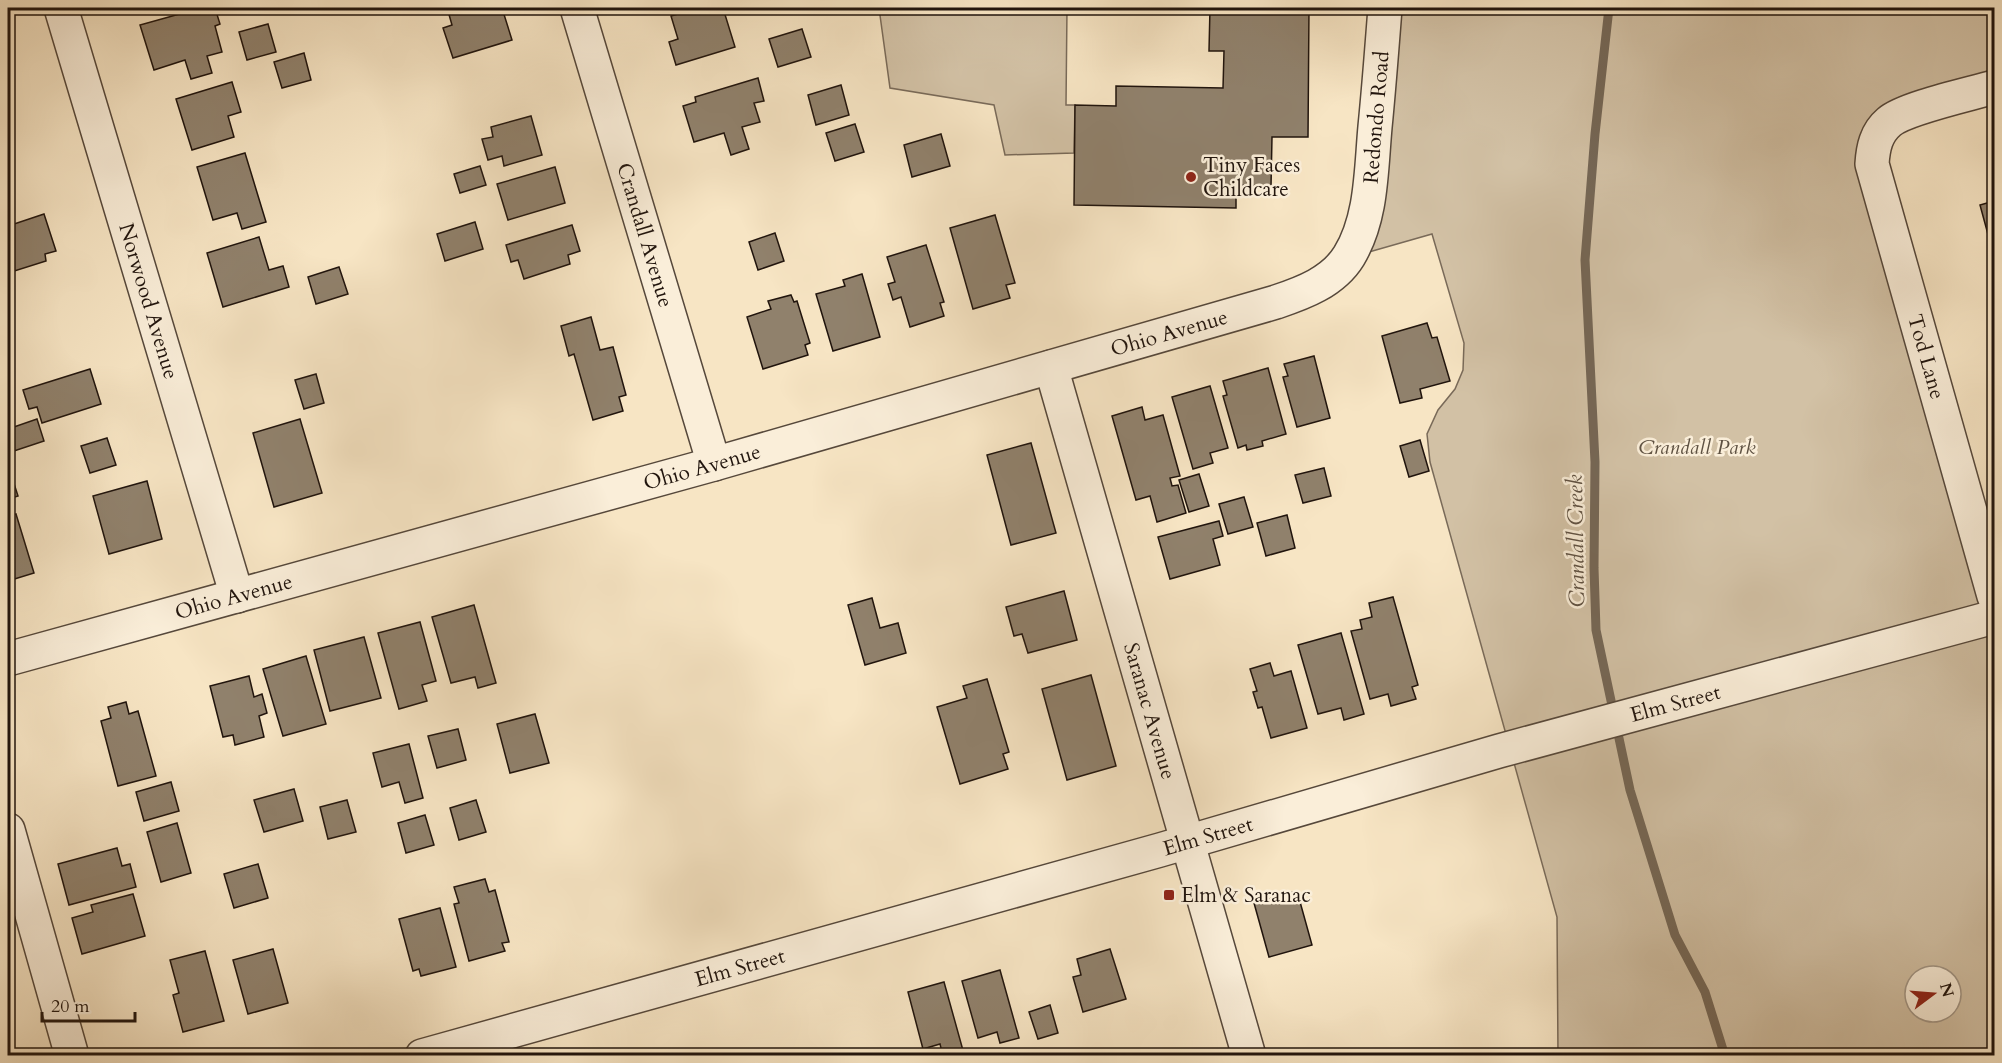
<svg xmlns="http://www.w3.org/2000/svg" width="2002" height="1063" font-family="Cardo,serif">
  <style>
    .green { fill: #d2c1a5; stroke: #796a59; stroke-width: 1.5; fill-rule: evenodd }
    .lines { fill: none; stroke-linecap: round; stroke-linejoin: round }
    .stream { stroke: #756756; stroke-width: 9 }
    .building { fill: #90816c; stroke: #20140d; stroke-width: 1.5 }
    .minor-casing { stroke: #56483b; stroke-width: 36 }
    .tertiary-casing { stroke: #56483b; stroke-width: 36 }
    .minor { stroke: #faeed9; stroke-width: 33 }
    .tertiary { stroke: #faeed9; stroke-width: 33 }
    .poi-dot { fill: #8f2418; stroke: #faeed9; stroke-width: 2 }
    .labels { text-anchor: middle; dominant-baseline: central; stroke-width: 5; stroke-linejoin: round; paint-order: stroke }
    .street-label { font-size: 21px; fill: #20140d; stroke: #faeed9 }
    .poi-label { font-size: 21px; fill: #20140d; stroke: #faeed9; text-anchor: start }
    .park-label { font-size: 21px; font-style: italic; fill: #5e5142; stroke: #faeed9 }
    .water-label { font-size: 22px; font-style: italic; fill: #605243; stroke: #faeed9 }
  </style>
  <rect width="100%" height="100%" fill="#f7e5c4"/>
  <filter id="stains"><feTurbulence type="fractalNoise" baseFrequency=".00333" numOctaves="4"/><feColorMatrix values="0 0 0 0 .2 0 0 0 0 .09 0 0 0 0 .02 0 0 0 .5 -.17"/></filter>
  <radialGradient id="worn" r=".72"><stop offset=".6" stop-color="#630" stop-opacity="0"/><stop offset="1" stop-color="#630" stop-opacity=".3"/></radialGradient>
  <g class="green">
    <path d="M879 8H1067L1066 105H1075L1074 153 1005 155 994 105 890 88Z"/>
    <path d="M1385 8H1994V87L1878 136 1994 596V1055H1558L1557 917 1430 462 1427 434 1438 410 1455 389 1463 370 1464 343 1432 234 1348 258ZM1915 976H1951V1012H1915Z"/>
  </g>
  <g class="lines">
    <path class="stream" d="M1609 8 1595 134 1585 260 1595 462 1594 568 1596 630 1630 790 1675 935 1705 992 1725 1056"/>
  </g>
  <g class="building">
    <path d="M201 8H215L220 24 215 26 222 52 207 56 212 73 191 79 185 60 154 70 140 25Z"/>
    <path d="M460 8H502L512 40 453 58 443 28 452 25 448 11Z"/>
    <path d="M699 8H723L735 47 676 65 669 42 678 39 671 16Z"/>
    <path d="M1210 8H1309L1308 137H1272L1271 186 1236 185V208L1074 205 1075 105 1116 106V86L1223 88 1224 51H1209Z"/>
    <path d="M268 24 276 52 247 60 239 32Z"/>
    <path d="M802 29 811 57 778 67 769 39Z"/>
    <path d="M304 53 311 80 282 88 274 62Z"/>
    <path d="M758 78 764 101 754 103 760 122 742 127 749 149 731 155 724 133 694 142 683 106 696 102 695 97Z"/>
    <path d="M232 82 241 112 228 116 234 137 192 150 176 99Z"/>
    <path d="M841 85 849 115 816 125 808 95Z"/>
    <path d="M531 116 542 155 504 166 502 156 488 160 482 139 493 137 491 127Z"/>
    <path d="M855 124 864 152 835 161 826 133Z"/>
    <path d="M941 134 950 166 912 177 904 145Z"/>
    <path d="M245 153 266 222 242 229 237 213 213 220 197 167Z"/>
    <path d="M480 166 486 185 460 193 454 174Z"/>
    <path d="M555 167 565 203 508 220 497 184Z"/>
    <path d="M1994 201V253H1993L1980 205Z"/>
    <path d="M44 214 56 251 45 254 46 261 8 273V226Z"/>
    <path d="M995 215 1015 283 1006 285 1010 298 973 309 950 228Z"/>
    <path d="M475 222 483 249 445 261 437 234Z"/>
    <path d="M572 225 580 251 568 255 570 264 524 279 518 260 511 262 506 245Z"/>
    <path d="M775 233 784 261 758 270 749 242Z"/>
    <path d="M259 237 269 270 283 266 289 287 223 307 207 253Z"/>
    <path d="M926 245 944 302 940 303 944 316 910 327 901 297 893 300 888 284 895 282 887 257Z"/>
    <path d="M339 267 348 294 316 304 308 277Z"/>
    <path d="M862 274 880 337 833 351 816 294 845 286 843 280Z"/>
    <path d="M791 295 794 302 797 301 810 343 805 345 808 355 763 369 747 317 771 309 768 301Z"/>
    <path d="M591 317 600 350 613 347 626 395 619 397 623 411 593 420 574 354 569 356 561 326Z"/>
    <path d="M1427 323 1432 338 1437 337 1450 381 1420 389 1422 398 1400 403 1382 336Z"/>
    <path d="M1314 356 1330 418 1297 427 1283 377 1288 376 1284 364Z"/>
    <path d="M1268 368 1286 434 1262 441 1263 446 1247 450 1246 445 1238 448 1223 396 1227 395 1223 381Z"/>
    <path d="M90 369 101 404 42 423 37 407 29 409 23 390Z"/>
    <path d="M316 374 324 403 304 409 295 380Z"/>
    <path d="M1210 386 1228 448 1210 453 1213 463 1193 469 1172 397Z"/>
    <path d="M1142 407 1145 420 1163 415 1180 476 1170 478 1172 486 1178 485 1186 513 1157 522 1150 496 1136 500 1112 416Z"/>
    <path d="M37 419 44 441 8 453V429Z"/>
    <path d="M300 419 322 493 274 507 253 433Z"/>
    <path d="M107 438 116 465 90 473 81 446Z"/>
    <path d="M1420 440 1429 471 1409 477 1400 446Z"/>
    <path d="M1031 443 1056 533 1011 545 987 455Z"/>
    <path d="M8 465 18 496 8 499Z"/>
    <path d="M1324 468 1331 496 1303 503 1295 475Z"/>
    <path d="M1199 474 1209 506 1189 512 1179 480Z"/>
    <path d="M147 481 162 539 109 554 93 496Z"/>
    <path d="M1244 497 1253 527 1228 534 1219 504Z"/>
    <path d="M16 514 34 573 8 581V516Z"/>
    <path d="M1287 515 1295 548 1266 556 1257 523Z"/>
    <path d="M1219 521 1223 536 1213 539 1220 565 1170 579 1158 537Z"/>
    <path d="M1064 591 1077 640 1028 653 1022 634 1014 636 1006 607Z"/>
    <path d="M1393 597 1418 685 1412 687 1416 699 1391 706 1388 694 1370 699 1351 631 1362 629 1360 620 1372 617 1369 603Z"/>
    <path d="M872 598 880 628 898 623 906 653 865 665 848 605Z"/>
    <path d="M474 605 496 683 478 688 475 677 451 683 432 617Z"/>
    <path d="M420 622 436 681 422 685 427 701 399 709 378 633Z"/>
    <path d="M1341 633 1364 714 1344 720 1341 708 1318 714 1298 645Z"/>
    <path d="M364 637 381 698 330 711 314 650Z"/>
    <path d="M306 656 326 724 283 736 263 669Z"/>
    <path d="M1270 663 1274 676 1291 671 1307 728 1271 738 1262 707 1258 708 1253 692 1257 691 1250 669Z"/>
    <path d="M1091 675 1116 766 1067 780 1042 689Z"/>
    <path d="M249 676 254 697 262 694 267 713 259 716 264 737 235 745 233 735 223 737 210 686Z"/>
    <path d="M987 679 1009 752 1003 754 1008 769 960 784 937 707 967 698 963 686Z"/>
    <path d="M126 702 129 714 138 711 156 776 118 786 101 721 111 718 108 707Z"/>
    <path d="M535 714 549 763 510 773 497 724Z"/>
    <path d="M458 729 466 760 437 768 428 736Z"/>
    <path d="M409 744 423 798 405 803 399 782 382 787 373 753Z"/>
    <path d="M171 782 179 811 144 821 136 792Z"/>
    <path d="M294 789 303 821 264 832 254 800Z"/>
    <path d="M347 800 356 832 328 839 320 807Z"/>
    <path d="M476 800 486 832 459 840 450 808Z"/>
    <path d="M425 815 434 845 406 853 398 823Z"/>
    <path d="M177 823 191 873 161 882 147 832Z"/>
    <path d="M117 848 122 866 130 864 136 887 69 905 58 864Z"/>
    <path d="M258 864 268 898 234 908 224 874Z"/>
    <path d="M485 879 489 892 495 890 509 942 502 943 505 951 469 961 454 904 459 903 454 887Z"/>
    <path d="M1297 891 1312 945 1269 957 1254 903Z"/>
    <path d="M133 894 145 936 82 954 72 918 93 912 91 905Z"/>
    <path d="M440 908 456 967 421 976 419 969 413 971 399 919Z"/>
    <path d="M273 949 288 1003 248 1014 233 960Z"/>
    <path d="M1110 949 1126 999 1083 1012 1073 977 1081 975 1077 959Z"/>
    <path d="M205 951 224 1021 183 1032 173 995 179 993 170 960Z"/>
    <path d="M1000 970 1019 1038 1000 1043 997 1032 978 1038 962 981Z"/>
    <path d="M944 982 964 1054 958 1056H943L940 1044 923 1049 908 992Z"/>
    <path d="M1050 1005 1058 1033 1038 1039 1029 1012Z"/>
    <path d="M1374 1050 1375 1056H1355Z"/>
  </g>
  <g class="lines">
    <defs>
      <g id="minor">
        <path id="s1" d="M61 8 237 596"/>
        <path id="s2" d="M577 8 714 464"/>
        <path id="s3" d="M1994 87C1971 94 1905 108 1889 122 1876 133 1873 148 1872 164L1994 596"/>
        <path id="s4" d="M1051 367 1249 1056"/>
        <path id="s5" d="M8 659 714 464 1276 302C1303 293 1333 282 1349 256 1372 218 1371 171 1375 127 1379 87 1382 47 1385 8"/>
        <path d="M8 830 72 1056"/>
      </g>
      <g id="tertiary">
        <path id="s6" d="M422 1056 1160 850 1499 751 1994 617"/>
      </g>
    </defs>
    <use href="#minor" class="minor-casing"/>
    <use href="#tertiary" class="tertiary-casing"/>
    <use href="#minor" class="minor"/>
    <use href="#tertiary" class="tertiary"/>
  </g>
  <g class="poi-dot">
    <circle cx="1191" cy="177" r="6"/>
    <rect x="1163" y="889" width="12" height="12" rx="3"/>
  </g>
  <g class="labels">
    <g class="street-label">
      <text stroke="none"><textPath href="#s5" startOffset="1548">Redondo Road</textPath></text>
      <text stroke="none"><textPath href="#s2" startOffset="237">Crandall Avenue</textPath></text>
      <text stroke="none"><textPath href="#s1" startOffset="306">Norwood Avenue</textPath></text>
      <text stroke="none"><textPath href="#s5" startOffset="1206">Ohio Avenue</textPath></text>
      <text stroke="none"><textPath href="#s3" startOffset="358">Tod Lane</textPath></text>
      <text stroke="none"><textPath href="#s5" startOffset="720">Ohio Avenue</textPath></text>
      <text stroke="none"><textPath href="#s5" startOffset="234">Ohio Avenue</textPath></text>
      <text stroke="none"><textPath href="#s6" startOffset="1302">Elm Street</textPath></text>
      <text stroke="none"><textPath href="#s4" startOffset="358">Saranac Avenue</textPath></text>
      <text stroke="none"><textPath href="#s6" startOffset="816">Elm Street</textPath></text>
      <text stroke="none"><textPath href="#s6" startOffset="330">Elm Street</textPath></text>
    </g>
    <g class="poi-label">
      <text x="1203" y="165">Tiny Faces<tspan x="1203" dy="24">Childcare</tspan></text>
      <text x="1181" y="895">Elm &amp; Saranac</text>
    </g>
    <g class="park-label">
      <text x="1697" y="447">Crandall Park</text>
    </g>
    <g class="water-label">
      <text transform="translate(1576 541) rotate(-91)">Crandall Creek</text>
    </g>
  </g>
  <rect width="2002" height="1063" fill="none" stroke="#f7e5c4" stroke-width="30"/>
  <rect x="9" y="9" width="1984" height="1045" fill="none" stroke="#20140d" stroke-width="3"/>
  <rect x="15" y="15" width="1972" height="1033" fill="none" stroke="#20140d" stroke-width="1.5"/>
  <g transform="translate(1933 994) rotate(74)"><circle r="28" fill="#faeed9" stroke="#a39787" stroke-width="1.5"/>
  <path d="M0-4.5L10 22L0 15L-10 22Z" fill="#8f2418"/>
  <text y="-9" font-size="16" font-weight="bold" text-anchor="middle" fill="#20140d">N</text>
  </g>
  <path d="M42 1012v9h93v-9" fill="none" stroke="#20140d" stroke-width="3"/>
  <text x="51" y="1012" font-size="18" fill="#20140d" stroke="#faeed9" stroke-width="4.5" paint-order="stroke">20 m</text>
  <rect width="100%" height="100%" filter="url(#stains)"/>
  <rect width="100%" height="100%" fill="url(#worn)"/>
</svg>
